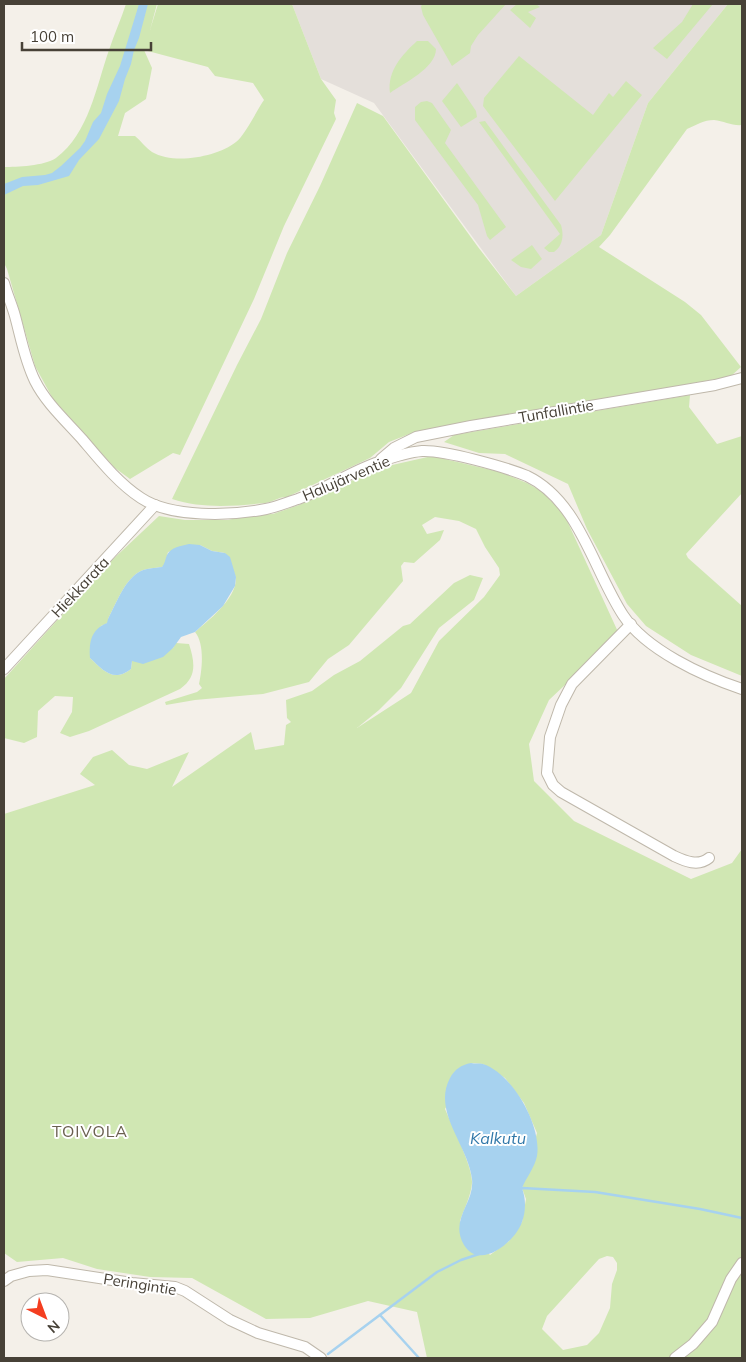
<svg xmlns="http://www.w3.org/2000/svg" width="746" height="1362" font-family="Mulish,sans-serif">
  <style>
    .industrial { fill: #e4dfda }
    .green { fill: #d0e7b3; fill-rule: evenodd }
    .water { fill: #a7d2ef }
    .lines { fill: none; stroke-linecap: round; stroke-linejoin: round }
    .stream { stroke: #a7d2ef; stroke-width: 2.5 }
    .minor-casing { stroke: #bfb8ab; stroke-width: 12 }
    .minor { stroke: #fff; stroke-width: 10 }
    .labels { text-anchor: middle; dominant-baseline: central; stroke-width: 4; stroke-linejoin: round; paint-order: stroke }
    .street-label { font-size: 15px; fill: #474137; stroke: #fff }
    .neighbourhood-label { font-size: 16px; letter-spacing: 1px; fill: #6a5f4f; stroke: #fff }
    .water-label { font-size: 16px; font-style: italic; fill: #3178a9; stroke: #fff }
  </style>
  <rect width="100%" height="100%" fill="#f4f0e9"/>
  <path class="industrial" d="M292 4H728L648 103 601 235 516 296 374 103 321 79Z"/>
  <g class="green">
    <path d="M126 4H157L150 30 158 4H292L321 79 336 100 334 113 336 119 284 226 254 299 180 455 173 453 130 479 115 468 53 399 35 366 7 269 4 263V167C17 167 44 166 56 158 89 133 96 87 109 50 114 35 121 19 126 4ZM144 50 208 67 215 76 253 83 264 100C257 110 245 135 236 142 217 157 174 165 152 152 146 148 141 141 135 136H118L125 113 146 99 152 68Z"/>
    <path d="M422 4H506L478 35 471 46 470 53 452 66 423 15 421 7Z"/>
    <path d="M517 4H536L540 7 528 12 536 18 530 28 510 10Z"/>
    <path d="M693 4H713L667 59 653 48 682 22Z"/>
    <path d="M728 4H742V125C732 126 724 121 714 120 704 120 696 125 687 129L610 235 599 247 685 302 701 315 741 367 731 376 717 379 417 431 389 442 370 458 287 497C280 496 273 502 265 503 235 506 202 509 172 499L237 365 261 319 287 253 320 186 357 103 383 116 478 247 516 296 601 235 648 103Z"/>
    <path d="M417 41H428L436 49C436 68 404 83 390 93 387 71 402 55 417 41Z"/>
    <path d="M519 56 593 115 609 93 613 97 626 81 642 95 555 201 483 106 484 98Z"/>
    <path d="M457 83 476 111 477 117 461 127 442 101Z"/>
    <path d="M427 101 432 103 451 130 445 143 506 227 490 240 487 236 478 205 415 120V107L421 102Z"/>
    <path d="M485 121 561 225C564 235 563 246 554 252H549L544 248 560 234 479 122Z"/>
    <path d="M532 245 542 259 531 269 521 267 511 260Z"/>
    <path d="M690 395 689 407 717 444 742 436V493L686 554 688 558 742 606V676L691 655 646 626 627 604 587 529 568 484 505 454 479 453 444 442 454 435Z"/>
    <path d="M432 456 500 472 527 483 541 491 564 514 619 634 549 700 529 744 534 781 574 821 691 879 732 863 742 849V1358H427L417 1312 368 1301 310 1318 266 1319 192 1278 150 1277 97 1269 63 1258 17 1262 4 1253V814L95 785 80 774 93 757 112 750 129 765 147 769 189 752 172 787 251 732 255 750 284 745 286 725 291 722 287 718 286 700 312 691 334 675 360 661 403 626 410 624 454 583 470 575 483 578 474 600 439 628 401 688 379 710 357 728 411 693 439 641 484 597 500 575 499 568 485 547 476 529 459 521 435 517 422 525 427 534 444 530 440 540 414 563 404 562 401 566 403 581 349 645 328 659 309 682 263 694 195 700 166 705 165 702 197 692 202 688 199 684C202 670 205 644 195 632 208 621 241 595 235 575 233 568 228 560 225 553L212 551 200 545 168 552 165 564 162 567C155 568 145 568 139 572 124 581 116 604 108 619V623L101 626 90 658C103 670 113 683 131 669L132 661 173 648 176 643 189 644C195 663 197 677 180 689L89 731 70 737 60 733 72 712 73 697 55 696 38 711 37 737 24 743 4 738V679L109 563 159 516 185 520H228L249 515 273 514 299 505 379 468ZM471 1063 483 1064 505 1078 524 1103 537 1133 522 1188 526 1199 522 1222 509 1241 490 1255 460 1221C464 1209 471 1196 472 1183 473 1167 452 1126 445 1109ZM607 1256 613 1257 617 1263V1270L612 1284 610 1308 599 1333 587 1345 563 1350 542 1329 547 1316 599 1259Z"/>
  </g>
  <g class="water">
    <path d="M139 4H148L139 38 134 50 131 64 125 79 119 101 99 139 79 160 69 176 38 185 23 186 4 195V184L22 177 45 175 52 173 61 166 80 148 85 141 93 122 101 113 107 94 120 66Z"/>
    <path d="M189 544 200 545 212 551 225 553 230 557 236 577 235 586 223 606 195 632 181 637 173 648 163 657 143 664 132 661 131 669C113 683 103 670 90 658 89 641 91 630 107 623L108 619C116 604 124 581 139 572 145 568 155 568 162 567 165 563 165 560 167 555 171 547 181 546 189 544Z"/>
    <path d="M471 1063C475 1064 479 1063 483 1064 513 1074 542 1126 537 1156 535 1167 526 1178 522 1188 526 1199 526 1211 522 1222 515 1242 480 1271 464 1245 449 1219 475 1203 472 1179 468 1145 432 1112 450 1078 455 1069 461 1065 471 1063Z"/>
  </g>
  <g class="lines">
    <g class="stream">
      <path d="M520 1191 522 1188 595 1192 700 1209 742 1218"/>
      <path d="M380 1315 419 1358"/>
      <path d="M328 1354 437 1272 461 1260 479 1254"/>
    </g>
    <defs>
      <g id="minor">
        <path d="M4 283C7 294 12 305 15 316 21 338 25 361 35 381 46 403 66 421 82 439 99 459 118 483 141 498 171 518 231 516 266 509 277 507 288 502 298 499 326 489 351 471 379 462 393 457 407 452 422 451 445 450 505 467 527 476 579 501 593 569 623 615 646 650 703 676 742 689"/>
        <path d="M381 459 394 448 416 437 471 426 715 385 742 378"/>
        <path d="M631 624 572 684 561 705 550 737 547 773 553 785 561 792 674 856C685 861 698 867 709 858"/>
        <path d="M4 669 155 505"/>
        <path d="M4 1281 11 1276 29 1271 47 1270 132 1283 175 1287 185 1291 230 1320 258 1333 305 1347 321 1358"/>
        <path d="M675 1358 693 1344 712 1322 731 1279 742 1263"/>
      </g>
    </defs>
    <use href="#minor" class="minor-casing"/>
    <use href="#minor" class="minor"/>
  </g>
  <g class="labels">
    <g class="street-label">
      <text transform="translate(556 411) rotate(-10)">Tunfallintie</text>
      <text transform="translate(346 478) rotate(-23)">Halujärventie</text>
      <text transform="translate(80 587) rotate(-47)">Hiekkarata</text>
      <text transform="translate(140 1284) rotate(9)">Peringintie</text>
    </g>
    <g class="neighbourhood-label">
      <text x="90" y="1131">TOIVOLA</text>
    </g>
    <g class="water-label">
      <text x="498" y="1138">Kalkutu</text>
    </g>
  </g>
  <rect width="746" height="1362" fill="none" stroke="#474137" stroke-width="10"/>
  <g transform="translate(45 1317) rotate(138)"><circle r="24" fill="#ffffff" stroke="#b5b3af"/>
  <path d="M0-4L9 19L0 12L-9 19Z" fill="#f43e20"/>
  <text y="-8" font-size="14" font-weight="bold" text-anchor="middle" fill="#474137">N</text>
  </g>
  <path d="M22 42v8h129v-8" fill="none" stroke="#474137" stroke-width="2.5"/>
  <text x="30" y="42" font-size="15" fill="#474137" stroke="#ffffff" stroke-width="4" paint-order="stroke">100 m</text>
</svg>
